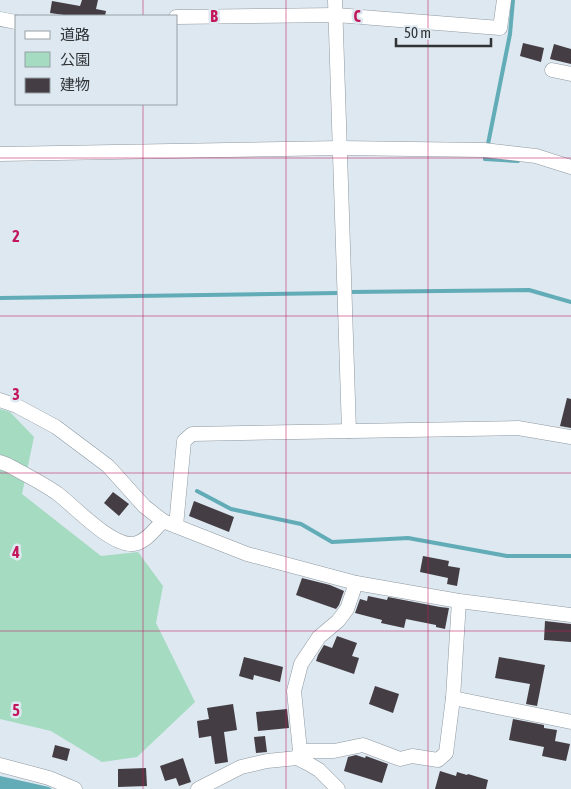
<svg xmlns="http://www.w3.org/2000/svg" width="571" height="789" font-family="'Asap Condensed','Noto Sans JP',sans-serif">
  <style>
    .green { fill: #a4dbc1 }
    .water { fill: #61acb7 }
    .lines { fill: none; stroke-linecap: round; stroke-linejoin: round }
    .stream { stroke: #61acb7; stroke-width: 4 }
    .building { fill: #453d44 }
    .minor-casing { stroke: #8f99a1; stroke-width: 15 }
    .minor { stroke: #fff; stroke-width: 14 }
    .grid { fill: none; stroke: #c2185b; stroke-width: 1; stroke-opacity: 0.55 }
    .grid-label { font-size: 16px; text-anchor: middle; font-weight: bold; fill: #c2185b; stroke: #dde8f0; stroke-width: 5; stroke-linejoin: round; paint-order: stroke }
  </style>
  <rect width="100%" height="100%" fill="#dde8f0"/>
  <path class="green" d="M0 409 10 412 34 437 22 494 101 556 138 552 163 586 156 623 195 702 137 757 102 762 51 731 0 719Z"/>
  <path class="water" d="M0 776 49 787 52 789H0Z"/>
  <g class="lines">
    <g class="stream">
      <path d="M513 0 510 34 485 159 518 161"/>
      <path d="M349 292 529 290 571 302"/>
      <path d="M0 298 338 293"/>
      <path d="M197 491 231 509 301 524 332 542 408 538 507 556H571"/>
    </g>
  </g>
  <g class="building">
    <path d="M82 0H98L96 9 106 11 105 16H71L50 13 52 1 80 6Z"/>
    <path d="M523 43 544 48 541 62 520 56Z"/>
    <path d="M554 44 571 49V64L550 59Z"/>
    <path d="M567 398 571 399V428L560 426Z"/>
    <path d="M113 492 129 504 119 516 104 503Z"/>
    <path d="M194 501 234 517 229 532 189 516Z"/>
    <path d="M423 556 449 561 448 566 460 568 457 586 447 584 448 578 420 572Z"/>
    <path d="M302 578 330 585 344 591 339 605 336 609 296 595Z"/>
    <path d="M368 596 387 600 388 597 440 607 449 608 445 629 436 627V625L406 619 404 628 381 623 382 620 355 613 360 599 367 601Z"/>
    <path d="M545 621 571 624V642L544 640Z"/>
    <path d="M337 636 357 643 352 656 359 658 354 674 316 661 318 655 324 645 332 648Z"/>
    <path d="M244 657 283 667 280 682 254 675 253 680 239 676Z"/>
    <path d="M499 657 545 665 537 706 526 704 530 684 495 678Z"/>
    <path d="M375 686 399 694 393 713 369 704Z"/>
    <path d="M233 704 237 730 224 732 228 762 215 764 211 736 199 738 197 721 209 719 207 708Z"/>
    <path d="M287 709 289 728 258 731 256 712Z"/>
    <path d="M513 719 544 725V728L557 730 555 741 570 744 566 761 542 756 544 747 509 740Z"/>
    <path d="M265 736 267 752 256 753 254 737Z"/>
    <path d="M55 745 70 749 67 761 52 757Z"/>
    <path d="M356 755 365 758 366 756 388 764 382 783 344 771 348 757Z"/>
    <path d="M183 758 191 782 179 786 176 778 165 781 160 766Z"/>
    <path d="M146 768 147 786 118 787V769Z"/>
    <path d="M440 771 456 776 457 772 467 775 468 774 488 780 486 789H435Z"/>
  </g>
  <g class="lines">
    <defs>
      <g id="minor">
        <path d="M335 0 349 431"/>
        <path d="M176 17 336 15 500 28 504 0"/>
        <path d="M0 19 16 22"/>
        <path d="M552 70 571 74"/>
        <path d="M0 154 340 148 484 150 536 156 571 167"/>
        <path d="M0 400 17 406 56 427 108 466 144 506 163 521 247 554 356 583 459 601 571 615"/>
        <path d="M0 462 8 465C24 474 43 483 58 494 75 507 111 546 133 544 145 543 155 529 163 521"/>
        <path d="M176 526 184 441 192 434 518 428 571 437"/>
        <path d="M453 698 571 722"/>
        <path d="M300 751 294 691 301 664 319 637 338 621 347 609 356 583"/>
        <path d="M297 758 300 751H334L363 745 400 759 412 756 438 760 446 753 453 698 459 601"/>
        <path d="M0 765 49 778 75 789"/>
        <path d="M198 789 241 767 267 761 297 758 309 764 319 770 338 789"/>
      </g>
    </defs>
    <use href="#minor" class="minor-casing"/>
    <use href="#minor" class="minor"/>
  </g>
  <path class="grid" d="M143 0V16M286 0V789M428 0V789M143 104V789M0 158H571M0 316H571M0 473H571M0 631H571"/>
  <g class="grid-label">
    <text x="214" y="22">B</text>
    <text x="357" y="22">C</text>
    <text x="16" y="242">2</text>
    <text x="16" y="400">3</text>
    <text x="16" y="558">4</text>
    <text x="16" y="716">5</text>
  </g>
  <rect x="15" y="15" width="162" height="90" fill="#dde8f0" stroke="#98a0a6"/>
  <rect x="25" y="31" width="25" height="8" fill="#ffffff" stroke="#98a0a6"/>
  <text x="60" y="40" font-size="15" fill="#303437">道路</text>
  <rect x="25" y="52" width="25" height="15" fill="#a4dbc1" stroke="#98a0a6"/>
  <text x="60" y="65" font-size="15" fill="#303437">公園</text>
  <rect x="25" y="78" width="25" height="15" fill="#453d44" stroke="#98a0a6"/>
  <text x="60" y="90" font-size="15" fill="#303437">建物</text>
  <path d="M396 38v8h95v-8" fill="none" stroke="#303437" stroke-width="2.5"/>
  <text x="404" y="38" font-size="15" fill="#303437" stroke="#dde8f0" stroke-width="4" paint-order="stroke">50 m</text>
</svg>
